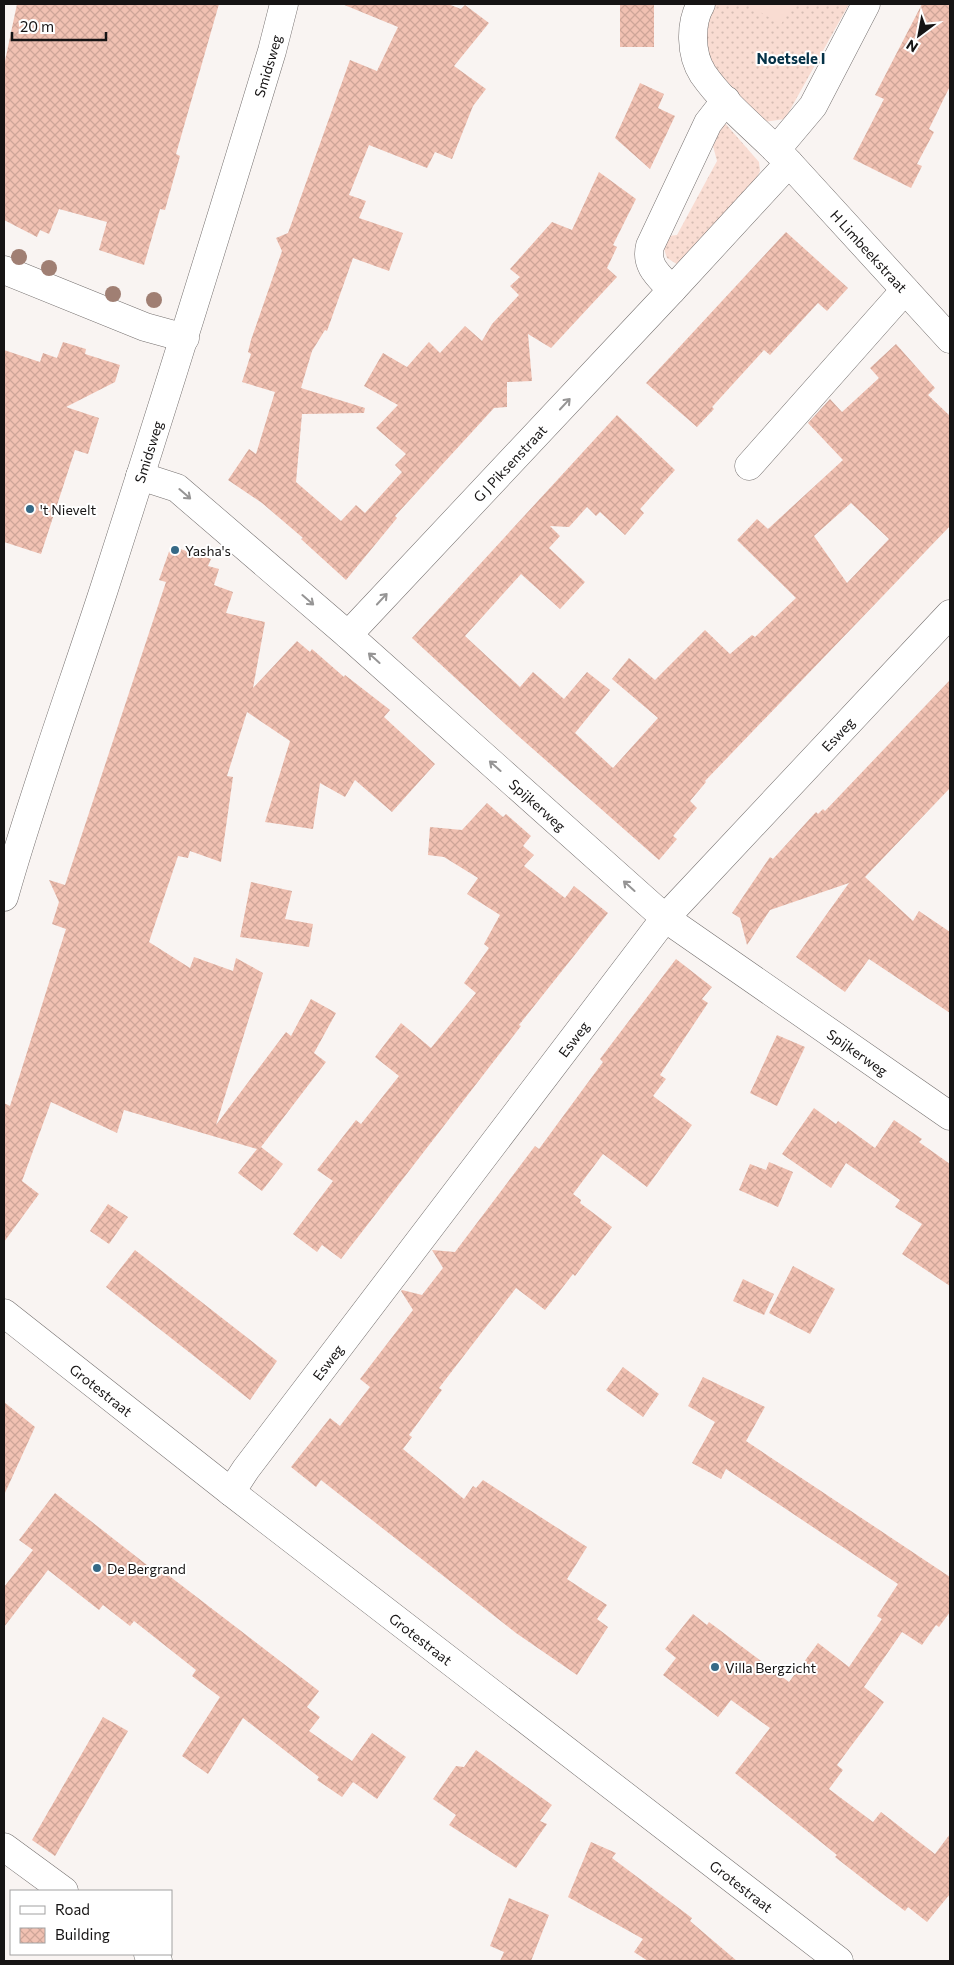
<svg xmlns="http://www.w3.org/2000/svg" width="954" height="1965" font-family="Commissioner,sans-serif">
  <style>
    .grass { fill: url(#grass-dots) }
    .green { fill: #f9dcd2 }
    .building { fill: url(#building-cross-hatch); fill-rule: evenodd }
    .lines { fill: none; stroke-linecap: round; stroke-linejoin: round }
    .minor-casing { stroke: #75706f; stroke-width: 29 }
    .major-casing { stroke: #75706f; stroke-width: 29 }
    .minor { stroke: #fff; stroke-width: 28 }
    .major { stroke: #fff; stroke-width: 28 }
    .tree { fill: #a07f73 }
    .oneway { stroke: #969595 }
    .poi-dot { fill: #366986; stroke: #fff; stroke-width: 2 }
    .labels { text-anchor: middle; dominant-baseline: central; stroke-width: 4; stroke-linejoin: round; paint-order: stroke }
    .street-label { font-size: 14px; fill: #161414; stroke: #fff }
    .poi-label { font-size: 14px; fill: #161414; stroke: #fff; text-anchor: start }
    .neighbourhood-label { font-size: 15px; font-weight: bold; fill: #053247; stroke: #fff }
  </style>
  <defs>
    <pattern id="grass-dots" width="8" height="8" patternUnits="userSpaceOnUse" patternTransform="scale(1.25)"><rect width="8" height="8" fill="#f9dcd2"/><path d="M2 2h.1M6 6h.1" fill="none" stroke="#d5bcb3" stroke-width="1.8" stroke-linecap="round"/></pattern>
    <pattern id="building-cross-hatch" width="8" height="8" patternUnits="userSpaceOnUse" patternTransform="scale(1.25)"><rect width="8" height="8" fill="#f1c1b2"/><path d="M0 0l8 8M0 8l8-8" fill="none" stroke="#cea598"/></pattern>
  </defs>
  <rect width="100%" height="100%" fill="#f9f4f2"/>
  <g class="grass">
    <path d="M711 4H849L785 119 764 122 712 65 704 43Z"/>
    <path d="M724 122 759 162 760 171 755 182 680 266 667 258 663 246 668 236 677 235 717 161 713 146Z"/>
  </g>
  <path class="green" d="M753 4H794L781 24 751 7Z"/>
  <g class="building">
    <path d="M17 4H219L176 154 180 156 165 210 160 209 144 265 99 250 107 222 59 209 49 234 40 230 37 237 4 220V66Z"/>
    <path d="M342 4H448L461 9 465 5 489 23 454 66 486 89 473 106 452 159 435 152 427 168 369 145 349 195 366 201 359 218 403 233 389 271 353 258 327 331 325 330 312 351 301 388 365 408 364 413 302 414 296 482 341 521 356 505 365 513 402 472 395 465 406 454 376 428 398 405 364 386 383 353 407 367 429 342 440 353 465 326 482 341 492 324 519 295 510 286 520 277 510 269 552 222 572 230 599 172 636 199 613 245 617 247 607 268 617 277 551 348 528 334 532 381 507 382V407L494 408 395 516 397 518 346 580 301 539 303 538 262 503 228 480 249 449 256 454 275 392 242 382 251 354 248 352 251 340 282 251 276 238 288 233 350 60 377 71 398 27Z"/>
    <rect x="620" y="4" width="34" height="43"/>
    <path d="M922 4H950V86L929 129 934 132 917 164 922 166 911 188 853 159 884 99 875 95Z"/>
    <path d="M640 83 664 94 658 108 675 116 650 169 615 138Z"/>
    <path d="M786 232 848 288 827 311 818 303 770 355 764 350 712 407 714 409 697 427 646 383Z"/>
    <path d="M63 342 86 349 85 354 120 365 115 382 66 407 99 418 88 454 75 450 41 554 4 542V350L40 362 43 353 57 358Z"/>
    <path d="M896 344 935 388 928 395 950 416V526L705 781 706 782 690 801 697 808 673 836 677 839 659 860 516 734 412 638 617 415 675 470 640 509 644 513 625 535 600 512 596 516 587 507 569 527 550 526 560 536 549 548 585 582 560 609 521 574 465 636 520 687 533 672 564 699 587 672 610 690 575 733 613 768 658 718 612 679 629 658 655 680 705 630 730 654 752 635 755 637 796 598 737 540 757 519 768 529 843 460 808 423 830 399 842 412 879 378 870 368ZM851 503 889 539 847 583 814 536Z"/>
    <path d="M171 546 211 559 208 566 219 569 214 585 233 592 226 613 265 622 253 688 297 641 310 652 312 649 344 677 345 675 390 710 384 717 435 764 392 812 355 780 345 797 320 783 313 829 265 822 290 741 247 712 227 776 233 777 221 862 190 851 188 858 178 856 149 942 190 968 194 957 233 971 236 958 263 973 216 1125 286 1032 291 1036 311 999 336 1013 314 1053 326 1062 261 1147 283 1164 262 1191 238 1173 257 1149 124 1110 117 1133 51 1102 22 1181 39 1194 4 1242V1103L10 1106 66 929 52 924 59 902 49 880 65 885 166 582 159 580Z"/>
    <path d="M950 680V788L865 877 913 921 919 911 950 932V1013L869 959 845 992 796 957 849 883 770 910 747 945 740 918 732 913 770 857 773 859 816 812 818 814 823 809 825 811Z"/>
    <path d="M487 803 503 817 506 814 531 836 523 846 534 855 524 866 565 898 574 886 608 913 519 1025 521 1026 341 1259 322 1245 317 1252 293 1234 333 1181 317 1170 356 1120 361 1124 399 1076 375 1057 401 1023 431 1048 476 993 464 983 489 948 484 944 500 915 467 894 478 878 444 857 428 855 430 827 462 830Z"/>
    <path d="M251 882 292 891 285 919 313 924 309 947 240 937Z"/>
    <path d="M676 959 712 987 702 999 708 1003 660 1075 666 1079 653 1096 692 1125 647 1187 603 1154 573 1194 581 1200 580 1203 612 1227 575 1276 573 1274 545 1310 516 1288 439 1388 442 1390 409 1435 412 1437 403 1449 464 1499 473 1486 476 1488 483 1480 587 1547 567 1579 607 1605 597 1619 608 1627 577 1675 516 1633 321 1480 316 1487 291 1467 330 1418 340 1426 370 1387 360 1379 413 1310 401 1291 402 1290 422 1295 443 1268 432 1250 455 1252 535 1146 539 1149 603 1062 600 1059Z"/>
    <path d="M777 1035 805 1047 777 1106 750 1093Z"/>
    <path d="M814 1108 836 1124 838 1121 875 1148 894 1120 922 1139 919 1142 950 1164V1286L902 1254 922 1224 895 1207 900 1200 846 1163 831 1188 782 1154Z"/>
    <path d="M769 1162 793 1172 778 1207 739 1190 750 1164 766 1170Z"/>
    <path d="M108 1204 128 1217 109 1244 90 1231Z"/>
    <path d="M135 1250 277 1361 250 1400 106 1287Z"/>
    <path d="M793 1266 835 1289 810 1334 769 1313Z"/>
    <path d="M743 1279 774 1294 764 1315 733 1301Z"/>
    <path d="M623 1367 659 1394 643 1417 606 1390Z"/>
    <path d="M703 1377 765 1407 746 1441 950 1577V1612L939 1627 936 1625 922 1645 902 1632 864 1687 884 1702 837 1765 843 1770 829 1789 873 1822 881 1812 935 1854 950 1834V1894L927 1922 908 1907 905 1911 876 1889 835 1857 837 1855 735 1773 770 1728 731 1700 718 1717 663 1675 676 1658 665 1649 693 1614 707 1625 709 1622 789 1682 818 1643 849 1667 882 1619 877 1616 898 1584 726 1469 721 1479 692 1463 715 1422 688 1406Z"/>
    <path d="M4 1402 35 1427 4 1495Z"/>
    <path d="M55 1493 152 1569 155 1565 319 1691 307 1707 320 1717 309 1731 352 1761 372 1733 406 1757 377 1799 353 1782 342 1797 317 1780 319 1777 243 1718 208 1774 182 1756 220 1697 192 1676 196 1670 134 1621 130 1626 103 1605 99 1610 48 1570 4 1627V1587L33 1550 19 1540Z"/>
    <path d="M103 1717 128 1731 55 1856 32 1840Z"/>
    <path d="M476 1750 552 1805 540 1821 547 1824 516 1868 449 1825 456 1815 433 1799 456 1766 464 1767Z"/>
    <path d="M591 1842 616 1853 612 1858 692 1918 690 1921 737 1961H648L634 1952 643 1939 568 1897Z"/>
    <path d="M509 1898 549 1915 531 1961H500L504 1952 490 1946Z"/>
  </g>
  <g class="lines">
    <defs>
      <g id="minor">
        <path d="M776 150 813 106 866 4"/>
        <path id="s1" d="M789 163 950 339"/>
        <path d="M4 270 145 327 185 338"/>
        <path d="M672 290C659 276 645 266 650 246L708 123 726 100"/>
        <path d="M749 466 905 290"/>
        <path id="s2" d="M140 476 177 488 348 635 665 918 950 1116"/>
        <path id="s3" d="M348 635 672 290 789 163C761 133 726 107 703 74 690 54 690 23 701 4"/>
        <path id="s4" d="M4 1313 231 1492 839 1961"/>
        <path id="s5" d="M231 1492 246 1469 665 918 950 614"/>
        <path d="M4 1847 64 1891"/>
        <path d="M148 1954 158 1961"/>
      </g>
      <g id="major">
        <path id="s6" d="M4 897C34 791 72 688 106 583 163 406 218 229 272 51L284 4"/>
      </g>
    </defs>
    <use href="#minor" class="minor-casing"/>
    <use href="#major" class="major-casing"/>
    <use href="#minor" class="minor"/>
    <use href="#major" class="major"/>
  </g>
  <g class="tree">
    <circle cx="19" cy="257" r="8"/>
    <circle cx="49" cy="268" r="8"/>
    <circle cx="113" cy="294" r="8"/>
    <circle cx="154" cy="300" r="8"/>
  </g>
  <defs><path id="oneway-shaft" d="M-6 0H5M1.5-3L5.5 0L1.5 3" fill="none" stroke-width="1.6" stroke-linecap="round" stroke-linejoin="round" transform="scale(1.25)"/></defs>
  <g class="oneway">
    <use href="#oneway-shaft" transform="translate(565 404) rotate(-47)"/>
    <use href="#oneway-shaft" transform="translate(185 494) rotate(41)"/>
    <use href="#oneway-shaft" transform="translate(382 599) rotate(-47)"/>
    <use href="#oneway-shaft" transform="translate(308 600) rotate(41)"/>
    <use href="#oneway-shaft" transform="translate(374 658) rotate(-138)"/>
    <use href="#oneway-shaft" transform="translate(495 766) rotate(-138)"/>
    <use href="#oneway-shaft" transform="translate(629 886) rotate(-138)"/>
  </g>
  <g class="poi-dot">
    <circle cx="30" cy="509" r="5"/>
    <circle cx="175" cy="550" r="5"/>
    <circle cx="97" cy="1568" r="5"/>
    <circle cx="715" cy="1667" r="5"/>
  </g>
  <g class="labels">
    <g class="street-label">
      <text stroke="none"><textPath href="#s6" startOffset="872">Smidsweg</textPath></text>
      <text stroke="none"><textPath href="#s1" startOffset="119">H Limbeekstraat</textPath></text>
      <text stroke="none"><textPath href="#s6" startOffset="468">Smidsweg</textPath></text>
      <text stroke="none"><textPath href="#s3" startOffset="236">G J Piksenstraat</textPath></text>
      <text stroke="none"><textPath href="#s5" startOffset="972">Esweg</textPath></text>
      <text stroke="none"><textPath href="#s2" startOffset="519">Spijkerweg</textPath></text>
      <text stroke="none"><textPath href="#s5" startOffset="568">Esweg</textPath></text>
      <text stroke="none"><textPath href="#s2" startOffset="924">Spijkerweg</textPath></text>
      <text stroke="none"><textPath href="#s5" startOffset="162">Esweg</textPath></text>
      <text stroke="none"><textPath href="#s4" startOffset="124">Grotestraat</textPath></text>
      <text stroke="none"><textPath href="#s4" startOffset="529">Grotestraat</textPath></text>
      <text stroke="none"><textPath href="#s4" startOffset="934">Grotestraat</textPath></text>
    </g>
    <g class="poi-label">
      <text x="40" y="509">'t Nievelt</text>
      <text x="185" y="550">Yasha's</text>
      <text x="107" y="1568">De Bergrand</text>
      <text x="725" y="1667">Villa Bergzicht</text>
    </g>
    <g class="neighbourhood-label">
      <text x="791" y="58">Noetsele I</text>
    </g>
  </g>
  <rect width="954" height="1965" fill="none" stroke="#161414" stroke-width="10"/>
  <rect x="10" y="1890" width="162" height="65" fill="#ffffff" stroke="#a2a1a1"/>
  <rect x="20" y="1906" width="25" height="8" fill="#ffffff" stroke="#a2a1a1"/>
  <text x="55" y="1915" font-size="15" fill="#161414">Road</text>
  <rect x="20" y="1928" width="25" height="15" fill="url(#building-cross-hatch)" stroke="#a2a1a1"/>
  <text x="55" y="1940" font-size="15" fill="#161414">Building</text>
  <g transform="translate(919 35) rotate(212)" stroke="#ffffff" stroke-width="4" paint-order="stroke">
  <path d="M0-4L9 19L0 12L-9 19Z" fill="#161414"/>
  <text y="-8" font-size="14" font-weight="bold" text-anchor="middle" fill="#161414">N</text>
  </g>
  <path d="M12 32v8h94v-8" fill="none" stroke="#161414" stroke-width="2.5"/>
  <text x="20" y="32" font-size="15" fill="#161414" stroke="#ffffff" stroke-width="4" paint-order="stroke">20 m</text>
</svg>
